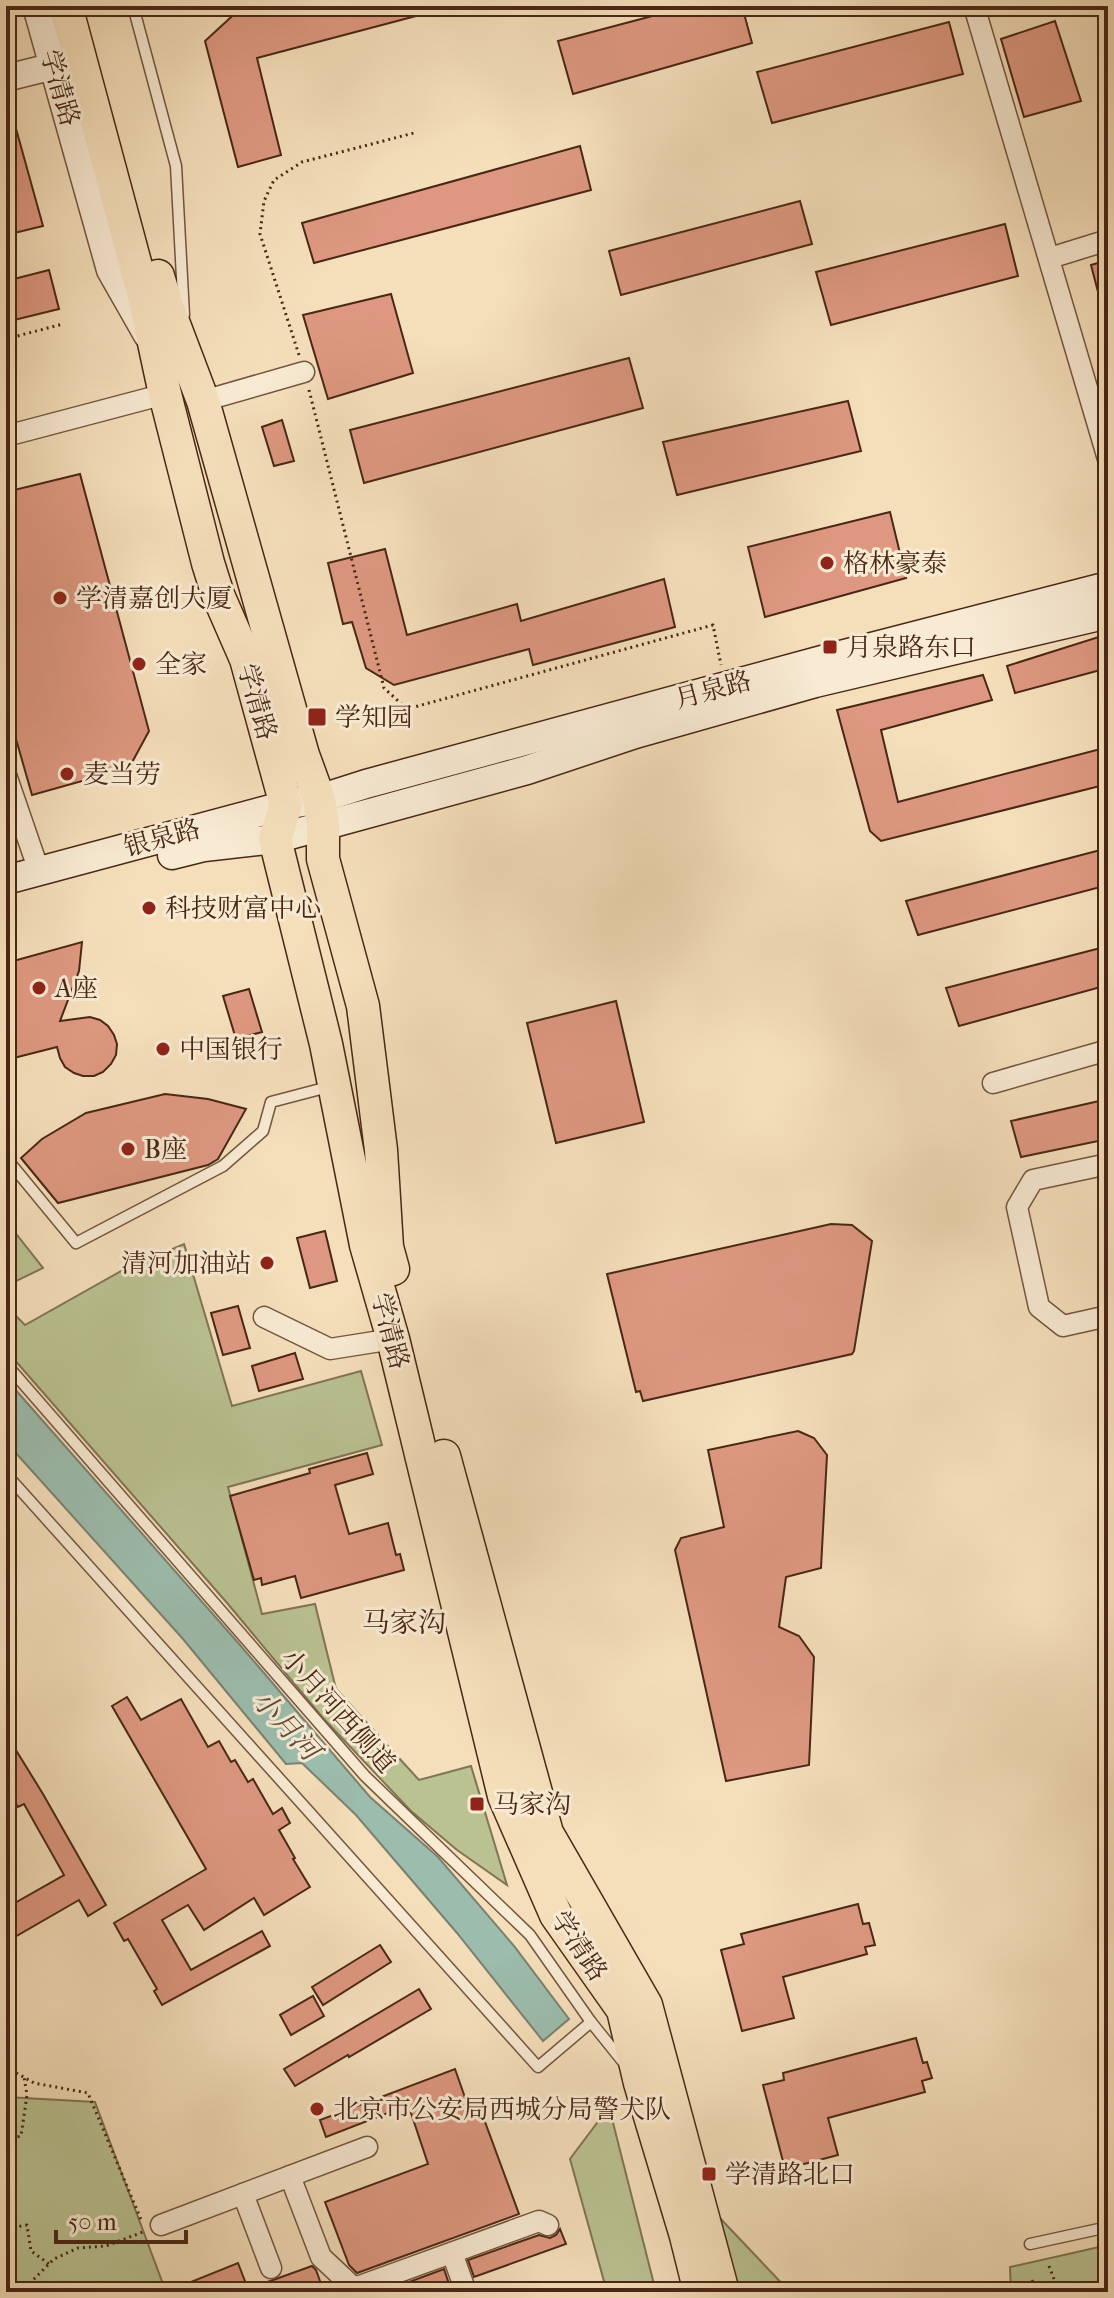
<svg xmlns="http://www.w3.org/2000/svg" width="1114" height="2298" font-family="'IM FELL French Canon','Noto Serif SC',serif">
  <style>
    .green { fill: #bac292; stroke: #827454; stroke-width: 2 }
    .water { fill: #9cbdae; stroke: #7b8171; stroke-width: 2 }
    .building { fill: #de9881; stroke: #492715; stroke-width: 2 }
    .lines { fill: none; stroke-linecap: round; stroke-linejoin: round }
    .service-casing { stroke: #74553e; stroke-width: 13 }
    .minor-casing { stroke: #74553e; stroke-width: 23 }
    .tertiary-casing { stroke: #74553e; stroke-width: 29 }
    .secondary-casing { stroke: #492715; stroke-width: 31 }
    .primary-casing { stroke: #492715; stroke-width: 35 }
    .path { stroke: #492715; stroke-width: 3; stroke-dasharray: 2 4; stroke-linecap: butt }
    .service { stroke: #f8ead3; stroke-width: 10 }
    .minor { stroke: #f8ead3; stroke-width: 20 }
    .tertiary { stroke: #f8ead3; stroke-width: 26 }
    .secondary { stroke: #f8ead3; stroke-width: 28 }
    .primary { stroke: #f5dfbb; stroke-width: 32 }
    .poi-dot { fill: #8f2418; stroke: #f8ead3; stroke-width: 3 }
    .labels { text-anchor: middle; dominant-baseline: central; stroke-width: 6; stroke-linejoin: round; paint-order: stroke }
    .street-label { font-size: 26px; fill: #492715; stroke: #f8ead3 }
    .poi-label { font-size: 26px; fill: #492715; stroke: #f8ead3; text-anchor: start }
    .neighbourhood-label { font-size: 28px; fill: #492715; stroke: #f8ead3 }
    .water-label { font-size: 28px; font-style: italic; fill: #5e4c3b; stroke: #f8ead3 }
  </style>
  <rect width="100%" height="100%" fill="#f5dfbb"/>
  <filter id="stains"><feTurbulence type="fractalNoise" baseFrequency=".0025" numOctaves="4"/><feColorMatrix values="0 0 0 0 .2 0 0 0 0 .09 0 0 0 0 .02 0 0 0 .5 -.17"/></filter>
  <radialGradient id="worn" r=".72"><stop offset=".6" stop-color="#630" stop-opacity="0"/><stop offset="1" stop-color="#630" stop-opacity=".3"/></radialGradient>
  <g class="green">
    <path d="M6 1221 43 1268 6 1286Z"/>
    <path d="M184 1244 232 1406 361 1371 382 1445 228 1487 262 1614 315 1604 336 1689 419 1780 471 1766 507 1885 457 1850 411 1811 323 1718 228 1604 6 1350V1306L25 1325 123 1270Z"/>
    <path d="M6 2097 95 2102 166 2292H6Z"/>
    <path d="M609 2107 656 2292H607L570 2159Z"/>
    <path d="M717 2215 790 2292H739Z"/>
    <path d="M1108 2245V2292H1011L1010 2267Z"/>
  </g>
  <path class="water" d="M6 1379 240 1645 370 1797 438 1857 514 1946 569 2019 543 2041 457 1933 356 1815 302 1763 286 1764 183 1639 6 1442Z"/>
  <g class="building">
    <path d="M248 6H434L435 11 257 58 281 155 238 167 205 41 241 8Z"/>
    <path d="M690 6H742L752 43 573 94 558 41Z"/>
    <path d="M1055 21 1081 101 1024 117 1001 39Z"/>
    <path d="M949 22 963 74 772 123 757 72Z"/>
    <path d="M6 107H10L43 226 6 235Z"/>
    <path d="M580 146 591 190 314 263 302 223Z"/>
    <path d="M800 201 812 244 621 295 609 251Z"/>
    <path d="M1005 224 1018 276 831 325 816 272Z"/>
    <path d="M1108 260V310L1103 311 1091 265Z"/>
    <path d="M49 270 59 309 6 322V281Z"/>
    <path d="M391 294 413 373 328 399 303 315Z"/>
    <path d="M629 358 643 408 364 483 350 430Z"/>
    <path d="M848 401 861 451 677 495 663 442Z"/>
    <path d="M282 420 294 461 274 466 262 427Z"/>
    <path d="M80 474 149 731 129 768 32 795 6 704V492Z"/>
    <path d="M890 512 906 578 765 617 748 547Z"/>
    <path d="M385 549 407 635 517 604 521 621 664 579 675 627 533 665 529 649 394 685 366 668 352 622 343 624 328 563Z"/>
    <path d="M1108 634V668L1015 693 1007 666Z"/>
    <path d="M983 675 992 700 881 730 898 802 1108 747V784L881 841 870 831 837 710Z"/>
    <path d="M1108 848V885L918 935 906 901Z"/>
    <path d="M82 942 79 971 60 1021 90 1017 100 1020 108 1026 114 1035 117 1044 116 1055 111 1064 103 1072 94 1076H83L74 1073 65 1067 60 1058 57 1047 6 1060V963Z"/>
    <path d="M1108 946V985L959 1026 946 988Z"/>
    <path d="M249 989 262 1032 236 1039 223 996Z"/>
    <path d="M616 1001 644 1122 556 1143 527 1023Z"/>
    <path d="M165 1094 208 1099 246 1109 218 1159 208 1165 58 1203 21 1158 42 1139 86 1113Z"/>
    <path d="M1108 1099V1139L1021 1157 1011 1121Z"/>
    <path d="M831 1224 852 1225 872 1241 854 1351 852 1354 643 1401 640 1391 636 1392 607 1274Z"/>
    <path d="M325 1231 337 1281 310 1288 297 1238Z"/>
    <path d="M238 1306 250 1348 223 1355 211 1313Z"/>
    <path d="M295 1353 303 1379 259 1391 252 1366Z"/>
    <path d="M798 1431 814 1438 827 1455 821 1568 786 1577 779 1627 799 1636 814 1657 809 1765 726 1781 675 1550 681 1538 724 1527 708 1450Z"/>
    <path d="M367 1453 373 1474 335 1485 349 1534 388 1523 396 1555 400 1554 404 1570 301 1598 295 1576 262 1585 261 1578 254 1580 230 1496 310 1473 309 1469Z"/>
    <path d="M127 1697 141 1720 181 1699 208 1747 219 1741 231 1762 235 1760 248 1782 253 1779 273 1814 282 1808 290 1823 279 1830 295 1858 293 1859 310 1887 264 1915 254 1898 204 1930 188 1905 162 1920 191 1970 262 1931 270 1946 162 2005 154 1991 157 1989 128 1939 124 1941 114 1923 206 1869 112 1706Z"/>
    <path d="M6 1734 43 1794 106 1905 88 1916 79 1900 6 1942V1908L64 1875 24 1804 18 1807 6 1788Z"/>
    <path d="M858 1904 863 1924 869 1923 875 1945 865 1947 867 1954 783 1977 794 2018 742 2031 721 1950 744 1944 741 1934Z"/>
    <path d="M380 1945 391 1962 323 2005 312 1987Z"/>
    <path d="M419 1989 431 2009 349 2057 348 2055 295 2086 284 2069Z"/>
    <path d="M313 1996 324 2016 291 2035 280 2015Z"/>
    <path d="M916 2038 923 2063 927 2062 932 2078 922 2081 925 2092 828 2118 838 2155 785 2169 763 2085 784 2080 783 2073Z"/>
    <path d="M455 2069 468 2106 478 2103 519 2214 357 2273 349 2265 325 2202 428 2164 409 2107 406 2108V2106L326 2137 320 2120Z"/>
    <path d="M560 2229 566 2244 474 2277 468 2260 539 2235 550 2238 556 2235Z"/>
    <path d="M238 2263 248 2289 312 2266 316 2270 324 2292H166Z"/>
    <path d="M444 2269 449 2284 427 2292H382Z"/>
  </g>
  <g class="lines">
    <defs>
      <g id="service">
        <path d="M133 6 176 166 184 315"/>
        <path d="M6 1158 76 1243 223 1166 263 1131 271 1102 332 1086"/>
        <path d="M6 1364 365 1776 530 1935 591 2022 624 2063"/>
        <path d="M6 1474 538 2067 591 2022"/>
        <path d="M1030 2244 1108 2227"/>
      </g>
      <g id="minor">
        <path d="M974 6 1108 459"/>
        <path d="M1050 258 1108 240"/>
        <path d="M203 401 304 372"/>
        <path d="M6 436 165 394"/>
        <path d="M6 775 39 871"/>
        <path d="M993 1083 1108 1050"/>
        <path d="M1108 1164 1033 1180 1017 1207 1039 1307 1063 1326 1108 1316"/>
        <path d="M264 1317 330 1349 393 1339"/>
        <path d="M290 2176 321 2257 353 2287 360 2286 539 2221 548 2225"/>
        <path d="M243 2194 271 2268"/>
        <path d="M161 2225 367 2147"/>
        <path d="M452 2253 466 2292"/>
      </g>
      <g id="tertiary">
        <path d="M36 6 110 270 147 335"/>
        <path d="M6 78 54 66"/>
      </g>
      <g id="secondary">
        <path d="M172 855 204 847 275 839 527 770 635 734 815 683 1108 614"/>
        <path d="M6 880 286 805 319 799 366 784 833 657 1108 586"/>
      </g>
      <g id="primary">
        <path d="M66 6 144 296 165 394 208 563 218 595 246 659 286 805 275 839 326 1044 366 1245 393 1339 504 1796 556 1915 623 2010 640 2083 686 2236 700 2292"/>
        <path d="M158 276 167 306 203 401 303 755 319 799 323 825V859L363 1006 381 1150 387 1247 393 1269"/>
        <path d="M444 1456 547 1833 646 2005 723 2292"/>
      </g>
    </defs>
    <use href="#service" class="service-casing"/>
    <use href="#minor" class="minor-casing"/>
    <use href="#tertiary" class="tertiary-casing"/>
    <use href="#secondary" class="secondary-casing"/>
    <use href="#primary" class="primary-casing"/>
    <g class="path">
      <path d="M6 339 63 324"/>
      <path d="M299 355 260 234 264 201 274 180 302 162 414 133"/>
      <path d="M309 390 384 688 407 709 713 625 721 665"/>
      <path d="M6 2052 11 2070 6 2084"/>
      <path d="M11 2070 34 2083 88 2093 142 2222"/>
      <path d="M6 2140 21 2136 27 2095 24 2077"/>
      <path d="M6 2209 16 2227 27 2225 31 2251 49 2264"/>
      <path d="M1049 2266 1059 2292"/>
      <path d="M1032 2280 1036 2292"/>
      <path d="M21 2292 54 2259 78 2248 106 2246 143 2232"/>
    </g>
    <use href="#service" class="service"/>
    <use href="#minor" class="minor"/>
    <use href="#tertiary" class="tertiary"/>
    <use href="#secondary" class="secondary"/>
    <use href="#primary" class="primary"/>
  </g>
  <g class="poi-dot">
    <circle cx="827" cy="563" r="8"/>
    <circle cx="60" cy="598" r="8"/>
    <rect x="822" y="639" width="16" height="16" rx="4"/>
    <circle cx="139" cy="664" r="8"/>
    <rect x="307" y="707" width="20" height="20" rx="4"/>
    <circle cx="67" cy="774" r="8"/>
    <circle cx="149" cy="908" r="8"/>
    <circle cx="39" cy="988" r="8"/>
    <circle cx="163" cy="1049" r="8"/>
    <circle cx="128" cy="1149" r="8"/>
    <circle cx="267" cy="1263" r="8"/>
    <rect x="469" y="1796" width="16" height="16" rx="4"/>
    <circle cx="317" cy="2109" r="8"/>
    <rect x="701" y="2166" width="16" height="16" rx="4"/>
  </g>
  <g class="labels">
    <g class="street-label">
      <text transform="translate(60 88) rotate(74)">学清路</text>
      <text transform="translate(713 690) rotate(-15)">月泉路</text>
      <text transform="translate(257 702) rotate(74)">学清路</text>
      <text transform="translate(162 838) rotate(-15)">银泉路</text>
      <text transform="translate(390 1331) rotate(75)">学清路</text>
      <text transform="translate(338 1711) rotate(48)">小月河西侧道</text>
      <text transform="translate(579 1946) rotate(56)">学清路</text>
    </g>
    <g class="poi-label">
      <text x="843" y="563">格林豪泰</text>
      <text x="76" y="598">学清嘉创大厦</text>
      <text x="846" y="647">月泉路东口</text>
      <text x="155" y="664">全家</text>
      <text x="335" y="717">学知园</text>
      <text x="83" y="774">麦当劳</text>
      <text x="165" y="908">科技财富中心</text>
      <text x="55" y="988">A座</text>
      <text x="179" y="1049">中国银行</text>
      <text x="144" y="1149">B座</text>
      <text x="251" y="1263" text-anchor="end">清河加油站</text>
      <text x="493" y="1804">马家沟</text>
      <text x="333" y="2109">北京市公安局西城分局警犬队</text>
      <text x="725" y="2174">学清路北口</text>
    </g>
    <g class="neighbourhood-label">
      <text x="404" y="1622">马家沟</text>
    </g>
    <g class="water-label">
      <text transform="translate(286 1725) rotate(47)">小月河</text>
    </g>
  </g>
  <rect width="1114" height="2298" fill="none" stroke="#f5dfbb" stroke-width="32"/>
  <rect x="8" y="8" width="1098" height="2282" fill="none" stroke="#492715" stroke-width="4"/>
  <rect x="16" y="16" width="1082" height="2266" fill="none" stroke="#492715" stroke-width="2"/>
  <path d="M56 2230v12h130v-12" fill="none" stroke="#492715" stroke-width="4"/>
  <text x="68" y="2230" font-size="24" fill="#492715" stroke="#f8ead3" stroke-width="6" paint-order="stroke">50 m</text>
  <rect width="100%" height="100%" filter="url(#stains)"/>
  <rect width="100%" height="100%" fill="url(#worn)"/>
</svg>
